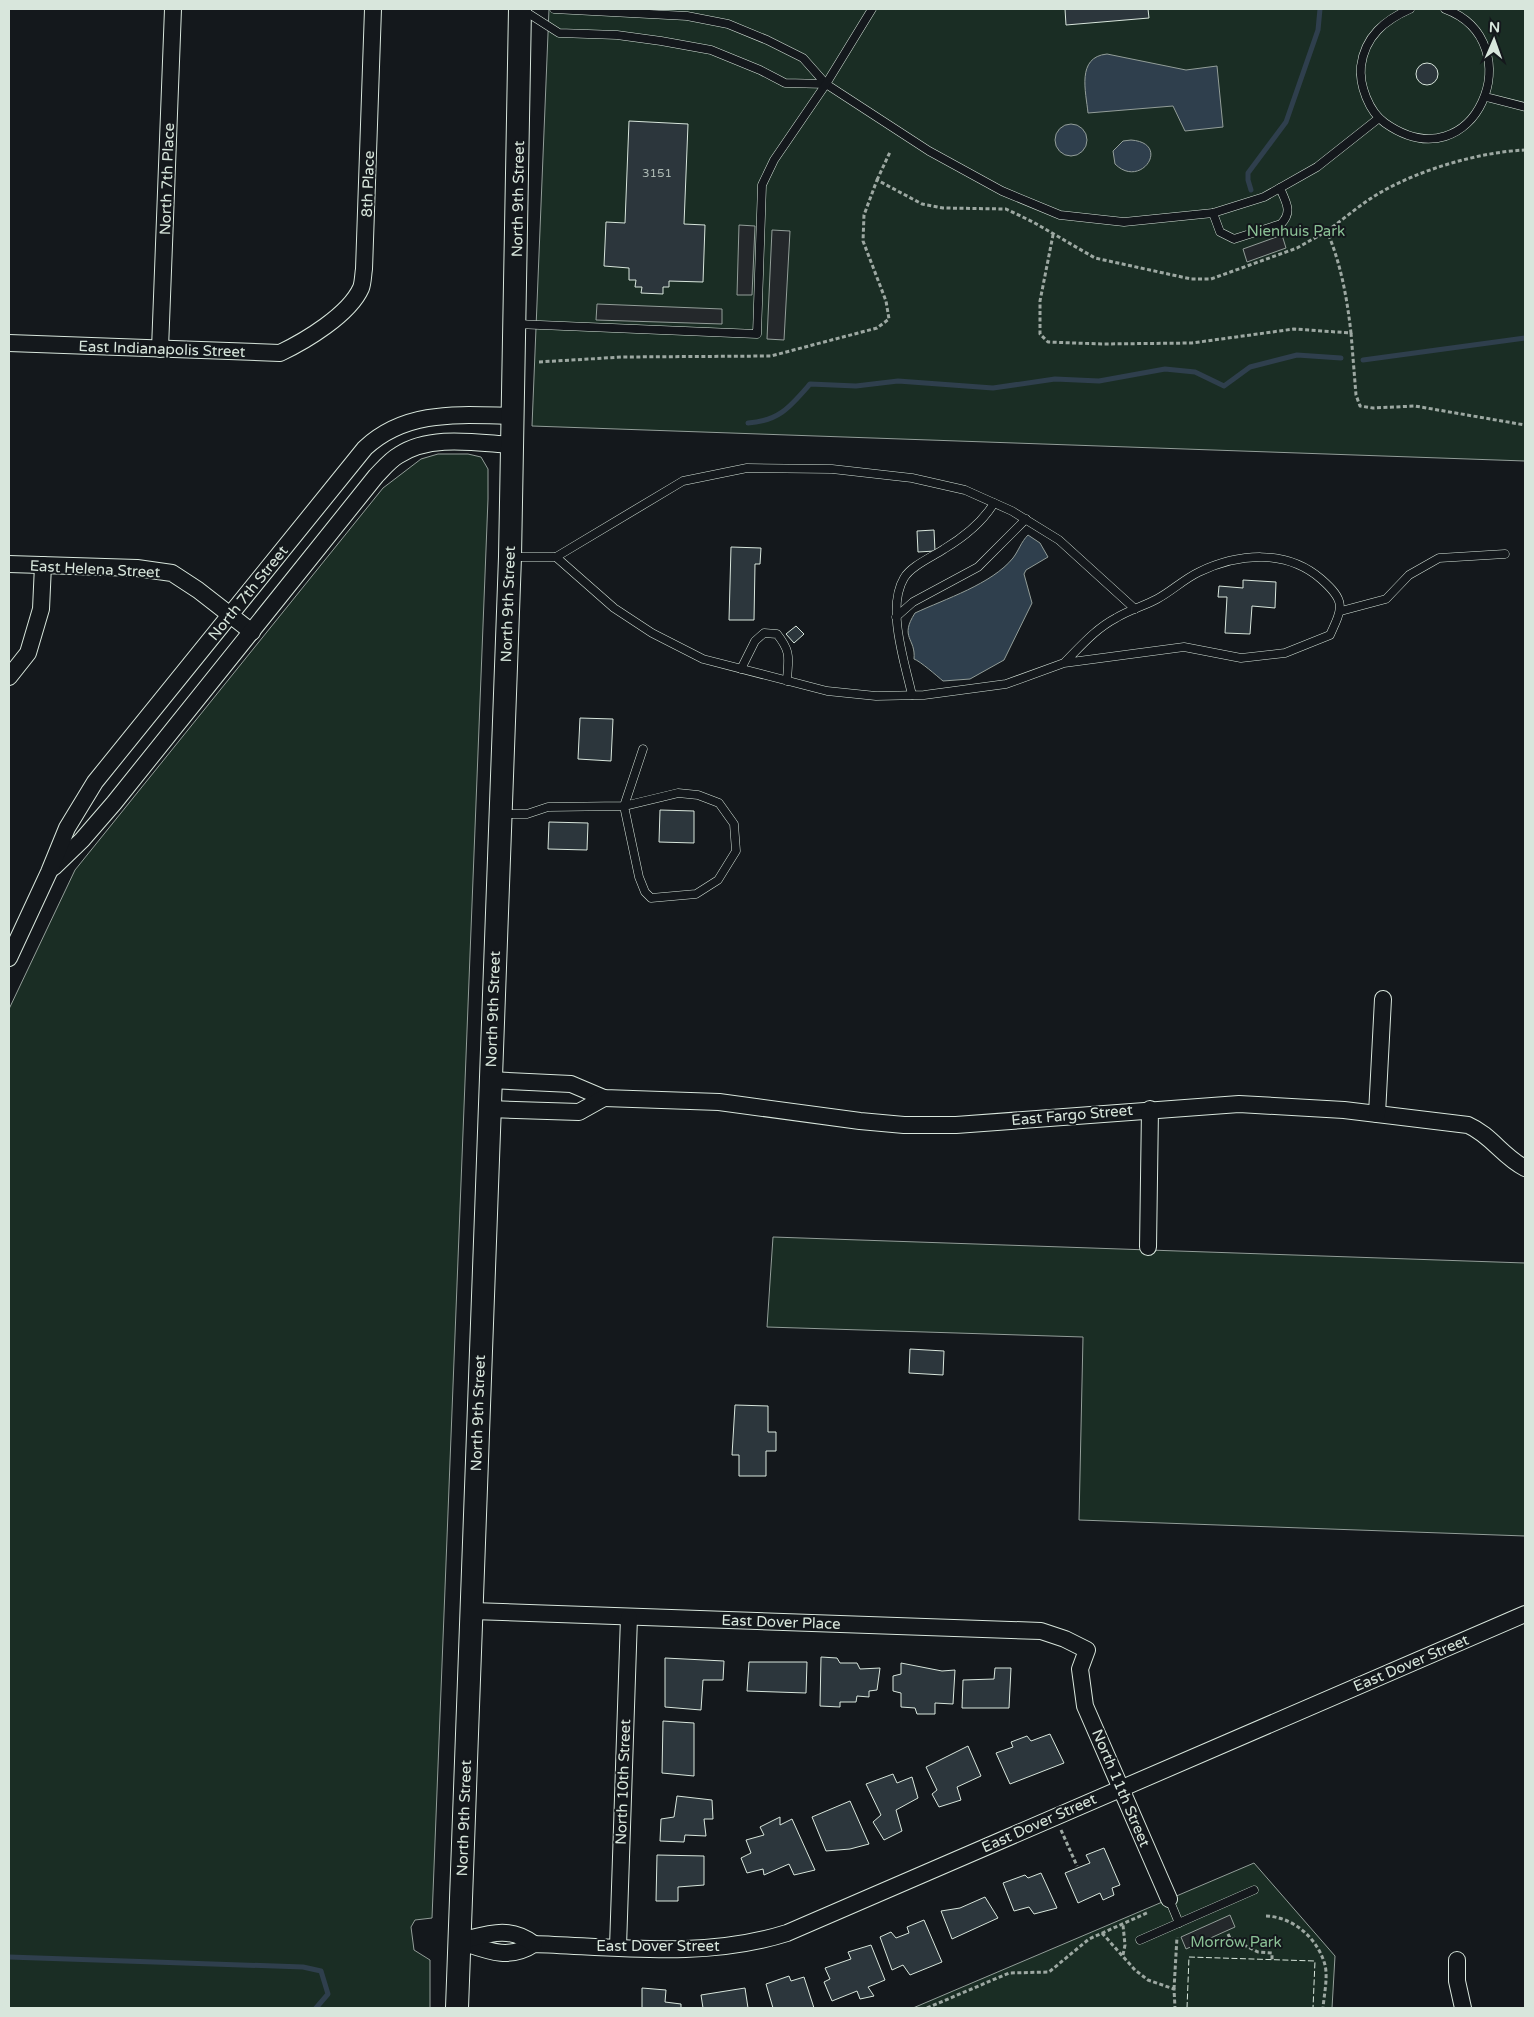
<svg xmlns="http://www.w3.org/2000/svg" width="1534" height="2017" font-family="'Varela Round',sans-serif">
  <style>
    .green { fill: #1a2d24; stroke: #939e99 }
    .parking { fill: #24282b; stroke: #939e99 }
    .water { fill: #2f3f4d; stroke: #939e99 }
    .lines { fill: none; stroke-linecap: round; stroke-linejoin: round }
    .stream { stroke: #2f3f4d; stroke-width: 5 }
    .building { fill: #2c363c; stroke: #d8e6dc }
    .service-casing { stroke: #d8e6dc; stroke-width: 9 }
    .minor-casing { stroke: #d8e6dc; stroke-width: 18 }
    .secondary-casing { stroke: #d8e6dc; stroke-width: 24 }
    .path { stroke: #9da8a2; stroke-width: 3; stroke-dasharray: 4 2.5; stroke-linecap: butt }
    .service { stroke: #14181c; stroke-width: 8 }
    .minor { stroke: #14181c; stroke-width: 16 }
    .secondary { stroke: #14181c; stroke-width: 22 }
    .fence { stroke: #d8e6dc; stroke-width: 1; stroke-dasharray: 6 2.5; stroke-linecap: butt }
    .labels { text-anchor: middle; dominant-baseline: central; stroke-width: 4; stroke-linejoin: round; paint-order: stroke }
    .number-label { font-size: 12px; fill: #adbab4 }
    .street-label { font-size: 15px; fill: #d8e6dc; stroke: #14181c }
    .park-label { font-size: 15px; fill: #8ac095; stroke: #14181c }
  </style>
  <rect width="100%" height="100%" fill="#14181c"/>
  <g class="green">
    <path d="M549 9H1525V461L532 426Z"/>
    <path d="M438 454H468L481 457 488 469V499L432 1918 415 1920 411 1927 414 1950 430 1960V2008H9V1009L75 870 383 488 421 459Z"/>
    <path d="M773 1237 1525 1263V1536L1079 1520 1083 1337 767 1327Z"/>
    <path d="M1254 1863 1335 1956 1332 2008H913Z"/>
  </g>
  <g class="parking">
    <path d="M739 225 755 226 752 295H737Z"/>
    <path d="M772 230 790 231 784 340 767 339Z"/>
    <path d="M1282 235 1286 248 1247 262 1243 249Z"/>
    <path d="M597 304 722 309V324L596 320Z"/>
    <path d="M1230 1915 1235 1927 1186 1949 1181 1937Z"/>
  </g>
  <g class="water">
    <path d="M1107 54 1186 70 1217 66 1223 127 1185 131 1173 106 1088 113C1086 92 1076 57 1107 54Z"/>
    <circle cx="1071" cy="140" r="16"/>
    <path d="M1131 140C1172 143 1141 190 1115 164L1113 151 1123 141Z"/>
    <path d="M1028 535 1040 543 1048 557 1026 570 1024 574 1032 603 1004 660 970 679 943 681C937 676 920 661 914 659 916 638 899 638 915 613 945 599 992 584 1013 558 1019 550 1021 542 1028 535Z"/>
  </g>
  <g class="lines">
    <g class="stream">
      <path d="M1251 190 1248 180V173L1286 122 1318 30 1320 9"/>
      <path d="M1363 360 1525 338"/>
      <path d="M748 423C779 421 790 407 810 384L856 386 898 381 993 388 1055 379 1099 381 1165 369 1195 372 1224 386 1250 367 1297 355 1341 358"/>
      <path d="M9 1957 303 1967 321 1971 328 1994 316 2008"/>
    </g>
  </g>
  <g class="building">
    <path d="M1065 9H1148L1149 18 1066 25Z"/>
    <circle cx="1427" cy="74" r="11"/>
    <path d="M629 121 688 124 684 224 705 225 703 282 669 281V287H663V294L641 293 642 287H635L636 280H629V268L604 266 606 222 625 223Z"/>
    <path d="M934 530 935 551 918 552 917 531Z"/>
    <path d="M731 547 761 548 760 564H755L754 620H729Z"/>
    <path d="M1243 580 1276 582 1275 608 1252 606 1250 634 1225 633 1227 597H1218L1219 586 1243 588Z"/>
    <path d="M796 626 804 634 794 643 786 634Z"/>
    <path d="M580 718 613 719 611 761 578 759Z"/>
    <path d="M660 810 694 811V843L659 842Z"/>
    <path d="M549 822 588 823 587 850 548 849Z"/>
    <path d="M910 1349 944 1351 943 1375 909 1373Z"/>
    <path d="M735 1405 768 1406V1432H776V1451H766V1476H739V1455H732Z"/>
    <path d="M821 1657 837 1658 840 1663H857L860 1669 880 1668 877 1690 869 1691V1697L857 1696 856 1702H840V1707L820 1706Z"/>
    <path d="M665 1658 724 1661 723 1680H703L701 1710 665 1707Z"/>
    <path d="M749 1662H807L806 1693 747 1691Z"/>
    <path d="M901 1663 942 1671 955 1670 953 1704 935 1703V1714H917L915 1708 901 1707V1693L893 1691V1676L901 1674Z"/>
    <path d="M995 1668H1011L1009 1708H962L963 1680 994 1679Z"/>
    <path d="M663 1721 694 1723V1776L662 1773Z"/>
    <path d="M1050 1734 1064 1763 1010 1784 996 1753 1013 1747 1011 1742 1027 1736 1031 1741Z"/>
    <path d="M968 1746 981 1776 957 1787 961 1800 939 1807 932 1794 937 1790 926 1767Z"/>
    <path d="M893 1774 897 1783 912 1777 918 1798 896 1810 902 1831 884 1840 873 1822 881 1815 866 1784Z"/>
    <path d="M677 1796 712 1800 713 1819H704L706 1836 685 1835 684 1842 660 1841 661 1819 674 1817Z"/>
    <path d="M850 1801 869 1844 850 1849 826 1851 812 1817Z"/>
    <path d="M780 1817V1825L792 1819 815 1870 794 1875 789 1864 764 1875 763 1869 747 1873 741 1858 751 1853 746 1840 764 1835 760 1827Z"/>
    <path d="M1104 1848 1120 1885 1112 1888 1114 1895 1103 1900 1100 1893 1078 1903 1065 1873 1090 1863 1086 1855Z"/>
    <path d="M657 1855 704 1856V1885L678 1887V1901H656Z"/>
    <path d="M1041 1873 1057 1908 1034 1914 1029 1907 1014 1911 1003 1883 1025 1875 1028 1878Z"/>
    <path d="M985 1897 998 1918 952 1939 941 1911 960 1908Z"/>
    <path d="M924 1920 942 1962 910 1975 903 1965 892 1970 880 1937 891 1932 896 1938 909 1933 907 1927Z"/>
    <path d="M871 1945 885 1980 868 1987 874 1996 860 1999 857 1991 832 2001 824 1982 830 1979 825 1968 851 1959 848 1952Z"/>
    <path d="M789 1976 791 1981 804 1977 814 2008H773L766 1984Z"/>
    <path d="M642 1988 666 1990 665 2002 681 2004V2008H642Z"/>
    <path d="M745 1988 748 2008H703L701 1995Z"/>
  </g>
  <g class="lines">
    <defs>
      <g id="service">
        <path d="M554 9 687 16 728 24 767 40 803 58 826 84 929 151 1002 191 1060 215 1124 222 1213 213 1264 197 1317 167 1379 118"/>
        <path d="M1410 9C1385 20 1365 36 1361 66 1359 85 1369 112 1385 123 1475 186 1534 42 1445 9"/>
        <path d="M523 10 559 33 617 35 661 41 711 50 760 70 785 83 826 84"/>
        <path d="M1490 98 1525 107"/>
        <path d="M1213 213 1220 232 1234 239 1281 224C1293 212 1286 202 1280 188"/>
        <path d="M516 324 757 334 762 185 774 160 826 84 872 9"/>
        <path d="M512 557H556L614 608 652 633 703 659 827 691 876 696 924 695 1006 684 1064 663 1184 647 1241 658 1285 653 1330 635C1343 607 1346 601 1321 579 1286 549 1239 553 1199 572 1184 579 1172 591 1157 599 1144 606 1129 610 1116 618 1095 629 1080 647 1064 663"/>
        <path d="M556 557 683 481 747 468 832 469 912 478 965 490 1012 511 1059 540 1135 609"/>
        <path d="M1341 611 1386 599 1409 575 1439 558 1505 554"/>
        <path d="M896 617 913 602 978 567 1026 519"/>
        <path d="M741 669 755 641 764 633 777 634C792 653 788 658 787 681"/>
        <path d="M912 695C905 663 886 608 904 578 911 566 932 557 944 549 964 537 982 523 994 503"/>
        <path d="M501 814H527L548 807 624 806 678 793 698 795 719 803 734 824 736 851 718 880 696 894 651 898 645 892 639 877 624 806 643 749"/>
        <path d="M1169 1899 1179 1923"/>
        <path d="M1140 1940 1254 1890"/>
      </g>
      <g id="minor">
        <path d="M9 343 280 353C305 341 349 315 361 288 363 283 363 275 364 269L373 9"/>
        <path d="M160 349 173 9"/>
        <path d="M9 564 137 568 172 573 198 590 252 632"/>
        <path d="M9 677 28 653 41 609 43 565"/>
        <path d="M54 867 82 840 114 803 376 476C383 469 390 460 399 455 431 434 477 443 513 445"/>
        <path d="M9 958 49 872 67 828 95 782 365 448C407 409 460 415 514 416"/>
        <path d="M490 1080 571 1084 604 1098 719 1102 860 1121 904 1125H956L1239 1104 1344 1110 1468 1125C1491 1135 1503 1157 1525 1168"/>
        <path d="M489 1109 579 1112 604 1098"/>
        <path d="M1377 1114 1383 999"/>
        <path d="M1148 1247 1150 1109"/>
        <path d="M472 1611 1041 1631 1065 1639 1087 1650 1080 1669 1085 1706 1169 1899"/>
        <path d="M459 1941C486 1950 508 1961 534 1944 618 1947 705 1959 787 1933L1525 1614"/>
        <path d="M460 1941C488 1934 509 1925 534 1944"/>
        <path d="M618 1947 629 1617"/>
        <path d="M1457 1960V1981L1463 2008"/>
      </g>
      <path id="secondary" d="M457 2008 510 557 520 9"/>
    </defs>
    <use href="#service" class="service-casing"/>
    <use href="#minor" class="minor-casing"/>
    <use href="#secondary" class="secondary-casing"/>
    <g class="path">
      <path d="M877 180 890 152"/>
      <path d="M1327 231C1345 218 1363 202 1383 191 1422 169 1480 152 1525 150"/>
      <path d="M1351 333 1356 395 1360 406 1373 408 1415 406 1525 425"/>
      <path d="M539 362 622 357 771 356 877 328 889 319 886 301 863 241 864 215 877 180 922 204 943 208 1006 209 1033 222 1095 258 1191 279H1211L1297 248 1327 231C1341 264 1347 298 1351 333L1294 329 1192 343 1102 344 1048 342 1040 334V301L1053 235"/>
      <path d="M1061 1830 1077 1866"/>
      <path d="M1266 1916C1294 1917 1318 1939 1325 1965 1328 1978 1324 1995 1323 2008"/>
      <path d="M1102 1933 1135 1970 1148 1980 1174 1989 1175 2008"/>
      <path d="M1228 1934 1230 1938 1258 1952 1272 1953V1960"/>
      <path d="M1123 1955 1125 1945 1123 1925"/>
      <path d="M1174 1989 1177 1937"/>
      <path d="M927 2008 1009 1973 1049 1972 1089 1939 1149 1912"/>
    </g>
    <use href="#service" class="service"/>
    <use href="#minor" class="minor"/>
    <use href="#secondary" class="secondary"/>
    <path class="fence" d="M1187 2008 1189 1957 1315 1961 1313 2008"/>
  </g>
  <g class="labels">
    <g class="number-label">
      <text x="657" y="173">3151</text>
    </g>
    <g class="street-label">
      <text transform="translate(167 179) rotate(-88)">North 7th Place</text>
      <text transform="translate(368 184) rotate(-88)">8th Place</text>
      <text transform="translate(518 199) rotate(-89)">North 9th Street</text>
      <text transform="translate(162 349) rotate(2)">East Indianapolis Street</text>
      <text transform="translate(95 569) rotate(3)">East Helena Street</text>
      <text transform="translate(248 593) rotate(-51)">North 7th Street</text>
      <text transform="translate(508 604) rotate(-88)">North 9th Street</text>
      <text transform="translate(493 1009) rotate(-88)">North 9th Street</text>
      <text transform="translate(1072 1115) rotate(-5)">East Fargo Street</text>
      <text transform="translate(478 1413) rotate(-88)">North 9th Street</text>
      <text transform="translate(781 1622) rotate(2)">East Dover Place</text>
      <text transform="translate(1411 1663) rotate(-23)">East Dover Street</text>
      <text transform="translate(623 1782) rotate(-88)">North 10th Street</text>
      <text transform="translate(1121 1788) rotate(67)">North 11th Street</text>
      <text transform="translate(464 1818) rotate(-88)">North 9th Street</text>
      <text transform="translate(1039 1823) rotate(-24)">East Dover Street</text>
      <text x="658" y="1946">East Dover Street</text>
    </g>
    <g class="park-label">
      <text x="1296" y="231">Nienhuis Park</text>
      <text x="1236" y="1942">Morrow Park</text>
    </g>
  </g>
  <rect width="1534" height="2017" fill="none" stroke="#d8e6dc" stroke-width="20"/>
  <g transform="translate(1494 40) rotate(2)" stroke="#14181c" stroke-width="4" paint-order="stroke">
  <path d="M0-4L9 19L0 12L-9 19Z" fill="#d8e6dc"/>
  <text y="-8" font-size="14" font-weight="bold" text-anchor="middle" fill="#d8e6dc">N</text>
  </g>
</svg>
